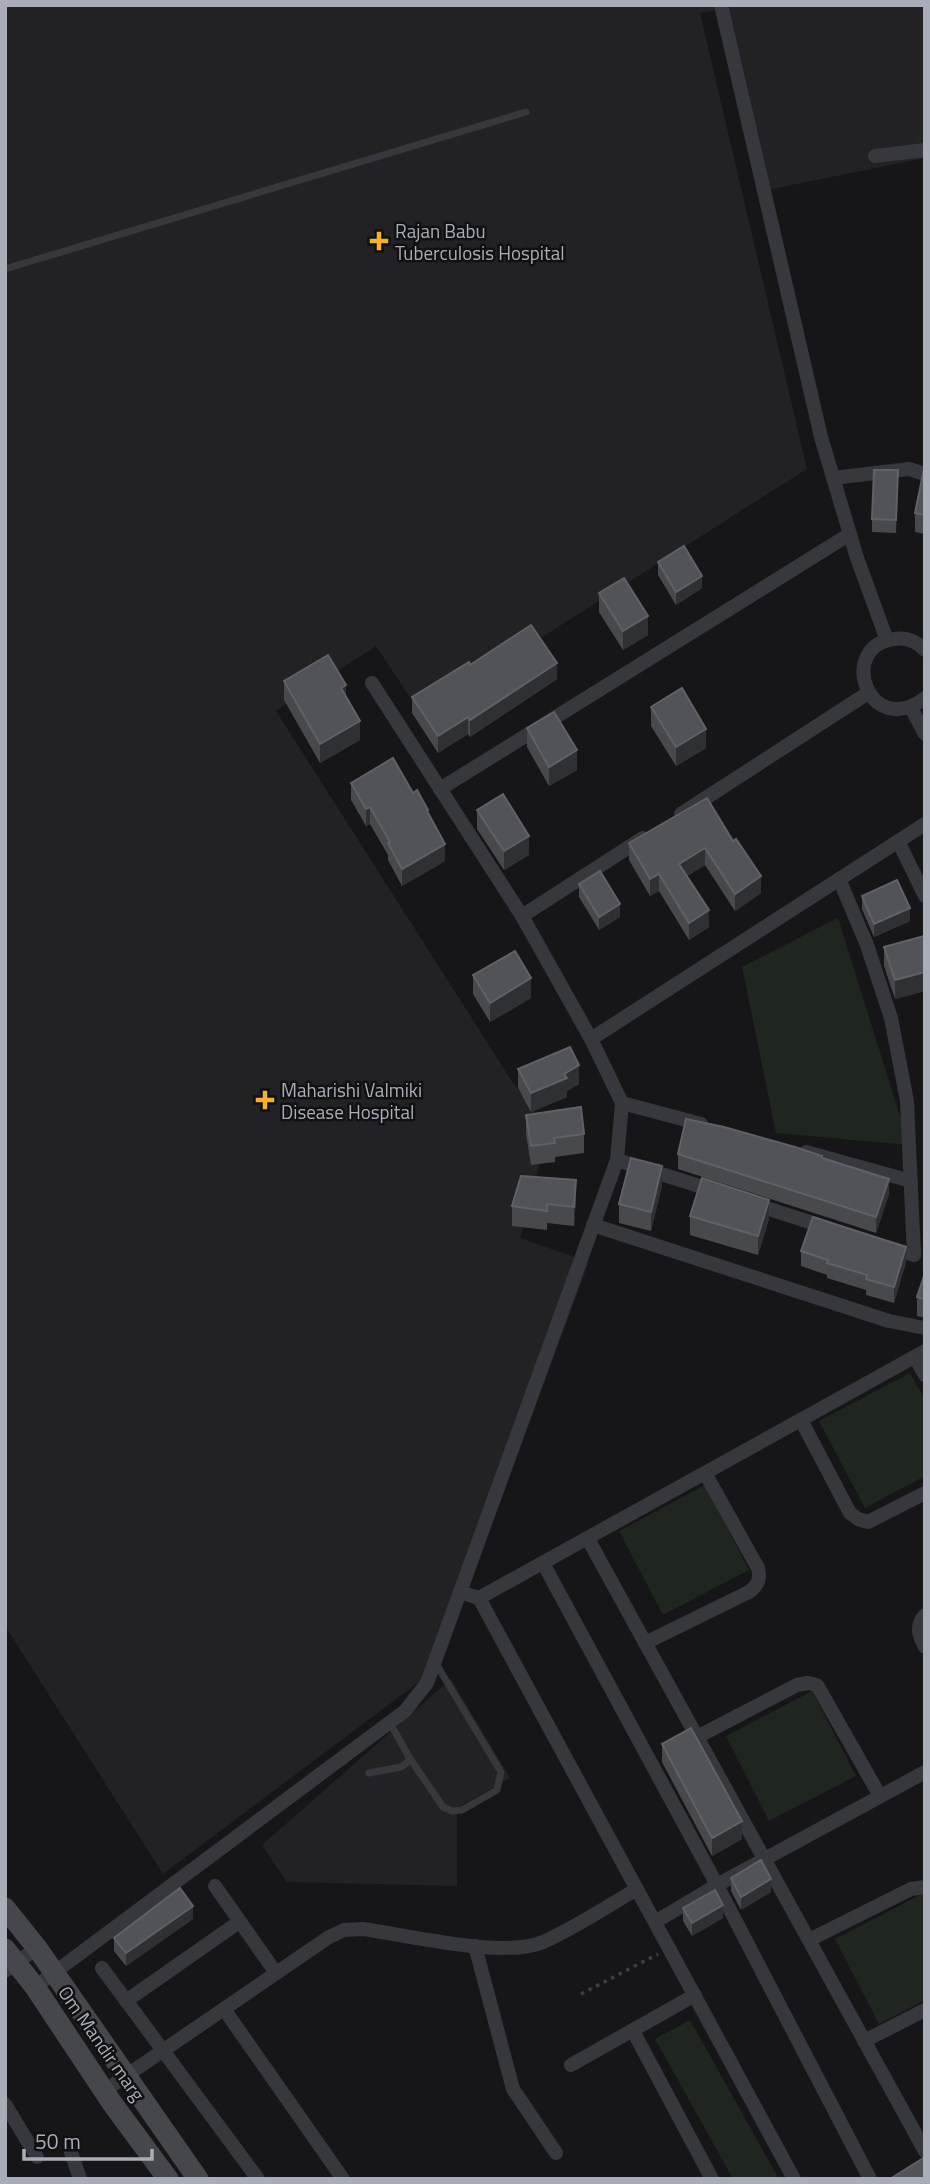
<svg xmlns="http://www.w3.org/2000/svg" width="930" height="2184" font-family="'Titillium Web',sans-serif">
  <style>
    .built { fill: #222225 }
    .green { fill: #1e261f }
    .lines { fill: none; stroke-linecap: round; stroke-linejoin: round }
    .path { stroke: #3d3f44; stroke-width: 3.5; stroke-dasharray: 3.5 5; stroke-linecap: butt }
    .lane { stroke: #37383d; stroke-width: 7 }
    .street { stroke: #37383d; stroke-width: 14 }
    .secondary { stroke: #45474d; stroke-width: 21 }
    .wall { fill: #47494d }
    .shaded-wall { fill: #2f3033 }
    .building { fill: #525359; stroke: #5f6168; stroke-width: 2 }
    .poi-dot { fill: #f2b134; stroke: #111113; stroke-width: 2.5 }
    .labels { text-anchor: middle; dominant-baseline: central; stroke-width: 5; stroke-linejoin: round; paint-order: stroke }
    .poi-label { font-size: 19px; fill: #a8adb8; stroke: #111113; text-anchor: start }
    .street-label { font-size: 19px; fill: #a8adb8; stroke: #111113 }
  </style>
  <rect width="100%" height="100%" fill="#161618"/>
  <g class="built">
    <path d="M5 5H925V158L762 191 722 9 700 13 807 469 421 714 376 646 276 711 515 1086 536 1113 541 1130 542 1154 520 1238 589 1262 439 1667 163 1874 5 1626Z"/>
    <path d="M451 1679 510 1778 457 1808V1886L287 1882 262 1845Z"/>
  </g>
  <g class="green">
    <path d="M838 918 909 1145 776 1133 742 967Z"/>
    <path d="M910 1373 925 1400V1476L865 1508 819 1421Z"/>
    <path d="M705 1485 749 1570 663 1615 619 1531Z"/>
    <path d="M812 1691 856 1776 769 1821 726 1736Z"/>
    <path d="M922 1894 925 1900V2000L879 2024 835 1939Z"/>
    <path d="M690 2020 779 2179H733L655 2039Z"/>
  </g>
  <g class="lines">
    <path class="path" d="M581 1994 658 1954"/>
    <g class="lane">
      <path d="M5 269 526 112"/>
      <path d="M409 1757 443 1807 452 1811 462 1810 497 1790 501 1772 435 1662"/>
      <path d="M369 1773 401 1767 409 1761V1757L390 1723"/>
    </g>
    <g class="street">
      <path d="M721 5 821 437 857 558 887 640"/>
      <path d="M875 156 925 150"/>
      <path d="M833 478 909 469 925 474"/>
      <path d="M925 650C916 641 907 637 895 639 836 645 868 741 925 698"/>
      <path d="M911 708 925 734"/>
      <path d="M440 789 850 534"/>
      <path d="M681 814 868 693"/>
      <path d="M898 841 925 896"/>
      <path d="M839 879 867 945 891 1018 907 1101 914 1255 887 1247"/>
      <path d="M522 916 643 838"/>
      <path d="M591 1039 925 824"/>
      <path d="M622 1103 701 1124"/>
      <path d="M806 1152 911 1181"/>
      <path d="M617 1160 715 1191"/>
      <path d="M751 1203 828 1228"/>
      <path d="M593 1225 889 1321 925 1328"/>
      <path d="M915 1357 925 1375"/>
      <path d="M801 1420 850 1513 858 1519 868 1522 925 1493"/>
      <path d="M588 1539 925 2151"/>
      <path d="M543 1563 717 1885 870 2179"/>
      <path d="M460 1592 479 1598 794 2179"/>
      <path d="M479 1598 925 1351"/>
      <path d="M925 1615C916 1625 918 1635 925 1647"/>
      <path d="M645 1643 749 1592C758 1585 761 1579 758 1568L705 1473"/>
      <path d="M697 1737 797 1685 808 1683 817 1685 880 1796"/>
      <path d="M215 1886 276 1973"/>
      <path d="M655 1922 717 1885 925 1772"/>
      <path d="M809 1940 911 1889 925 1887"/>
      <path d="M475 1946 513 2089 556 2153"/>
      <path d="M102 1968 258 2179"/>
      <path d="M5 1971 37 1948"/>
      <path d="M35 1987 405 1711 427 1683 617 1160 622 1103 591 1039 522 916 372 683"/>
      <path d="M126 2001 239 1922"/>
      <path d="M224 2009 343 2179"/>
      <path d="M633 2031 712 2179"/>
      <path d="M864 2041 925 2010"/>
      <path d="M571 2065 695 1995"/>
      <path d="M104 2091 329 1937 344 1930 363 1929C407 1935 504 1959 543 1942 575 1928 606 1907 637 1889"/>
      <path d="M5 2104 37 2157"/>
      <path d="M70 2149 80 2179"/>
    </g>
    <g class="secondary">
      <path d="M5 1908 37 1948 198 2179"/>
      <path d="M5 1949 35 1987 112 2103 168 2179"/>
    </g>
  </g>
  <g class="wall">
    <path d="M925 464V534L915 532V513Z"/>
    <path d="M898 483 896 533 872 532V519Z"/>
    <path d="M658 562 702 588 676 605 658 575Z"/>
    <path d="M599 593 648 635 623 650 599 612Z"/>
    <path d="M470 665 557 679 470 737 468 734 438 753 412 713V697Z"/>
    <path d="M284 681 346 696 360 740 320 763 284 700Z"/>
    <path d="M651 707 706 748 676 766 651 726Z"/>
    <path d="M527 728 577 770 549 786 527 747Z"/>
    <path d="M351 783 413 793 428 814 445 861 402 886 388 860V855L370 824 366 826 351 800Z"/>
    <path d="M707 798 761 893 735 911 705 865 687 876 709 927 689 940 659 891 650 896 629 860V843Z"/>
    <path d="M477 810 529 855 504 870 477 829Z"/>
    <path d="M579 884 620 917 599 930 579 897Z"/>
    <path d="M862 896 910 921 874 937 862 909Z"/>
    <path d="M925 938V991L895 999 884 966V947Z"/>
    <path d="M473 975 531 998 490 1022 473 994Z"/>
    <path d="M518 1069 579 1084 567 1091V1097L531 1112 518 1088Z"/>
    <path d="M526 1115 584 1134V1153L555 1157V1162L531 1165 526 1134Z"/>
    <path d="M678 1154 822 1158 889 1194 876 1233 678 1169Z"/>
    <path d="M662 1185 651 1231 619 1223V1204Z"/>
    <path d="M576 1199 574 1226 547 1223V1230L512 1226V1206Z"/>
    <path d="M690 1216 769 1219 758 1255 690 1235Z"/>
    <path d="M801 1251 906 1262 894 1303 866 1295V1290L827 1278V1275L801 1266Z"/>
    <path d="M925 1273V1318L917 1316V1297Z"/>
    <path d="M662 1744 742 1839 712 1856 662 1762Z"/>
    <path d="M731 1878 771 1892 741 1910 731 1891Z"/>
    <path d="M683 1908 723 1918 692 1936 683 1921Z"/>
    <path d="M193 1919 126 1966 114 1951V1938Z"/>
  </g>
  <g class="shaded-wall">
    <path d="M702 576V588L676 605V592Z"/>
    <path d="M648 616V635L623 650V631Z"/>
    <path d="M557 663V679L470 737V720Z"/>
    <path d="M346 685V704L341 688Z"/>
    <path d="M468 717V734L438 753V736Z"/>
    <path d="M360 721V740L320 763V744Z"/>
    <path d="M706 729V748L676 766V747Z"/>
    <path d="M577 750V770L549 786V767Z"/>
    <path d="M370 807V824L366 826V809Z"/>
    <path d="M529 836V855L504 870V851Z"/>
    <path d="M445 844V861L402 886V869Z"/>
    <path d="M705 848V865L679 881V864Z"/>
    <path d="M659 874V891L650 896V879Z"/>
    <path d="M761 876V893L735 911V894Z"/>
    <path d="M620 904V917L599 930V917Z"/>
    <path d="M910 908V921L874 937V924Z"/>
    <path d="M709 910V927L689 940V923Z"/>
    <path d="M925 972V991L895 999V980Z"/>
    <path d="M531 978V998L490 1022V1003Z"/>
    <path d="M579 1065V1084L567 1091V1097L531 1112V1093Z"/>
    <path d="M662 1166V1185L651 1231V1212Z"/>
    <path d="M889 1179V1194L876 1233V1217Z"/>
    <path d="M576 1180V1199L574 1226V1207Z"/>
    <path d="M769 1200V1219L758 1255V1236Z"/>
    <path d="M906 1247V1262L894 1303V1287Z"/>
    <path d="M742 1821V1839L712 1856V1838Z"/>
    <path d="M771 1879V1892L741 1910V1897Z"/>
    <path d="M723 1905V1918L692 1936V1923Z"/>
    <path d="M193 1906V1919L126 1966V1953Z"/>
  </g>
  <g class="building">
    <path d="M925 464V515L915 513Z"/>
    <path d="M874 470H898L896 520 872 519Z"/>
    <path d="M684 546 702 576 676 592 658 562Z"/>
    <path d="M624 578 648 616 623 631 599 593Z"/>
    <path d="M531 625 557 663 470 720 468 717 438 736 412 697 469 662 470 665Z"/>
    <path d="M328 655 346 685 341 688 360 721 320 744 284 681Z"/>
    <path d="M682 688 706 729 676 747 651 707Z"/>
    <path d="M554 712 577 750 549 767 527 728Z"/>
    <path d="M393 758 413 793 417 790 428 810 427 811 445 844 402 869 388 843 390 842 370 807 366 809 351 783Z"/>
    <path d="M503 794 529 836 504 851 477 810Z"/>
    <path d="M707 798 733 841 736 839 761 876 735 894 705 848 679 864 709 910 689 923 659 874 650 879 629 843Z"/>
    <path d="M600 871 620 904 599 917 579 884Z"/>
    <path d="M897 880 910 908 874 924 862 896Z"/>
    <path d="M924 936 925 972 895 980 884 947Z"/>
    <path d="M515 951 531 978 490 1003 473 975Z"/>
    <path d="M570 1047 579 1065 564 1074 567 1078 531 1093 518 1069Z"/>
    <path d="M581 1107 584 1134 554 1138 555 1143 531 1146 526 1115Z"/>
    <path d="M686 1119 724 1127 795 1147 822 1156V1158L889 1179 876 1217 678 1154Z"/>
    <path d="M631 1158 662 1166 651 1212 619 1204Z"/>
    <path d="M521 1176 576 1180 574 1207 547 1204V1211L512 1206Z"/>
    <path d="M702 1178 769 1200 758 1236 690 1216Z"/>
    <path d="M813 1217 906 1247 894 1287 866 1279 867 1275 827 1263 828 1260 801 1251Z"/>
    <path d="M925 1273V1299L917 1297Z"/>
    <path d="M691 1728 742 1821 712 1838 662 1744Z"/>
    <path d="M761 1860 771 1879 741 1897 731 1878Z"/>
    <path d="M180 1888 193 1906 126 1953 114 1938Z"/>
    <path d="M715 1890 723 1905 692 1923 683 1908Z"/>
    <path d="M925 2157V2179H890Z"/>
  </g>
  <g class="poi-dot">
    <path d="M375.5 230.5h7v7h7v7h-7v7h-7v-7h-7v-7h7z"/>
    <path d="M261.5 1089.5h7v7h7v7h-7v7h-7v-7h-7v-7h7z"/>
  </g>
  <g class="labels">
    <g class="poi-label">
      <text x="395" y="230">Rajan Babu<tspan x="395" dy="22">Tuberculosis Hospital</tspan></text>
      <text x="281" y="1089">Maharishi Valmiki<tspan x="281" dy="22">Disease Hospital</tspan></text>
    </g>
    <g class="street-label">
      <text transform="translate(102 2043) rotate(55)">Om Mandir marg</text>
    </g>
  </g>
  <rect width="930" height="2184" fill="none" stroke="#a8adb8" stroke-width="14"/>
  <path d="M24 2149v10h128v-10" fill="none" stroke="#a8adb8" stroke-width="3.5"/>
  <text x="35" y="2149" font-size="21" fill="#a8adb8" stroke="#111113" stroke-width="5" paint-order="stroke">50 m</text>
</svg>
